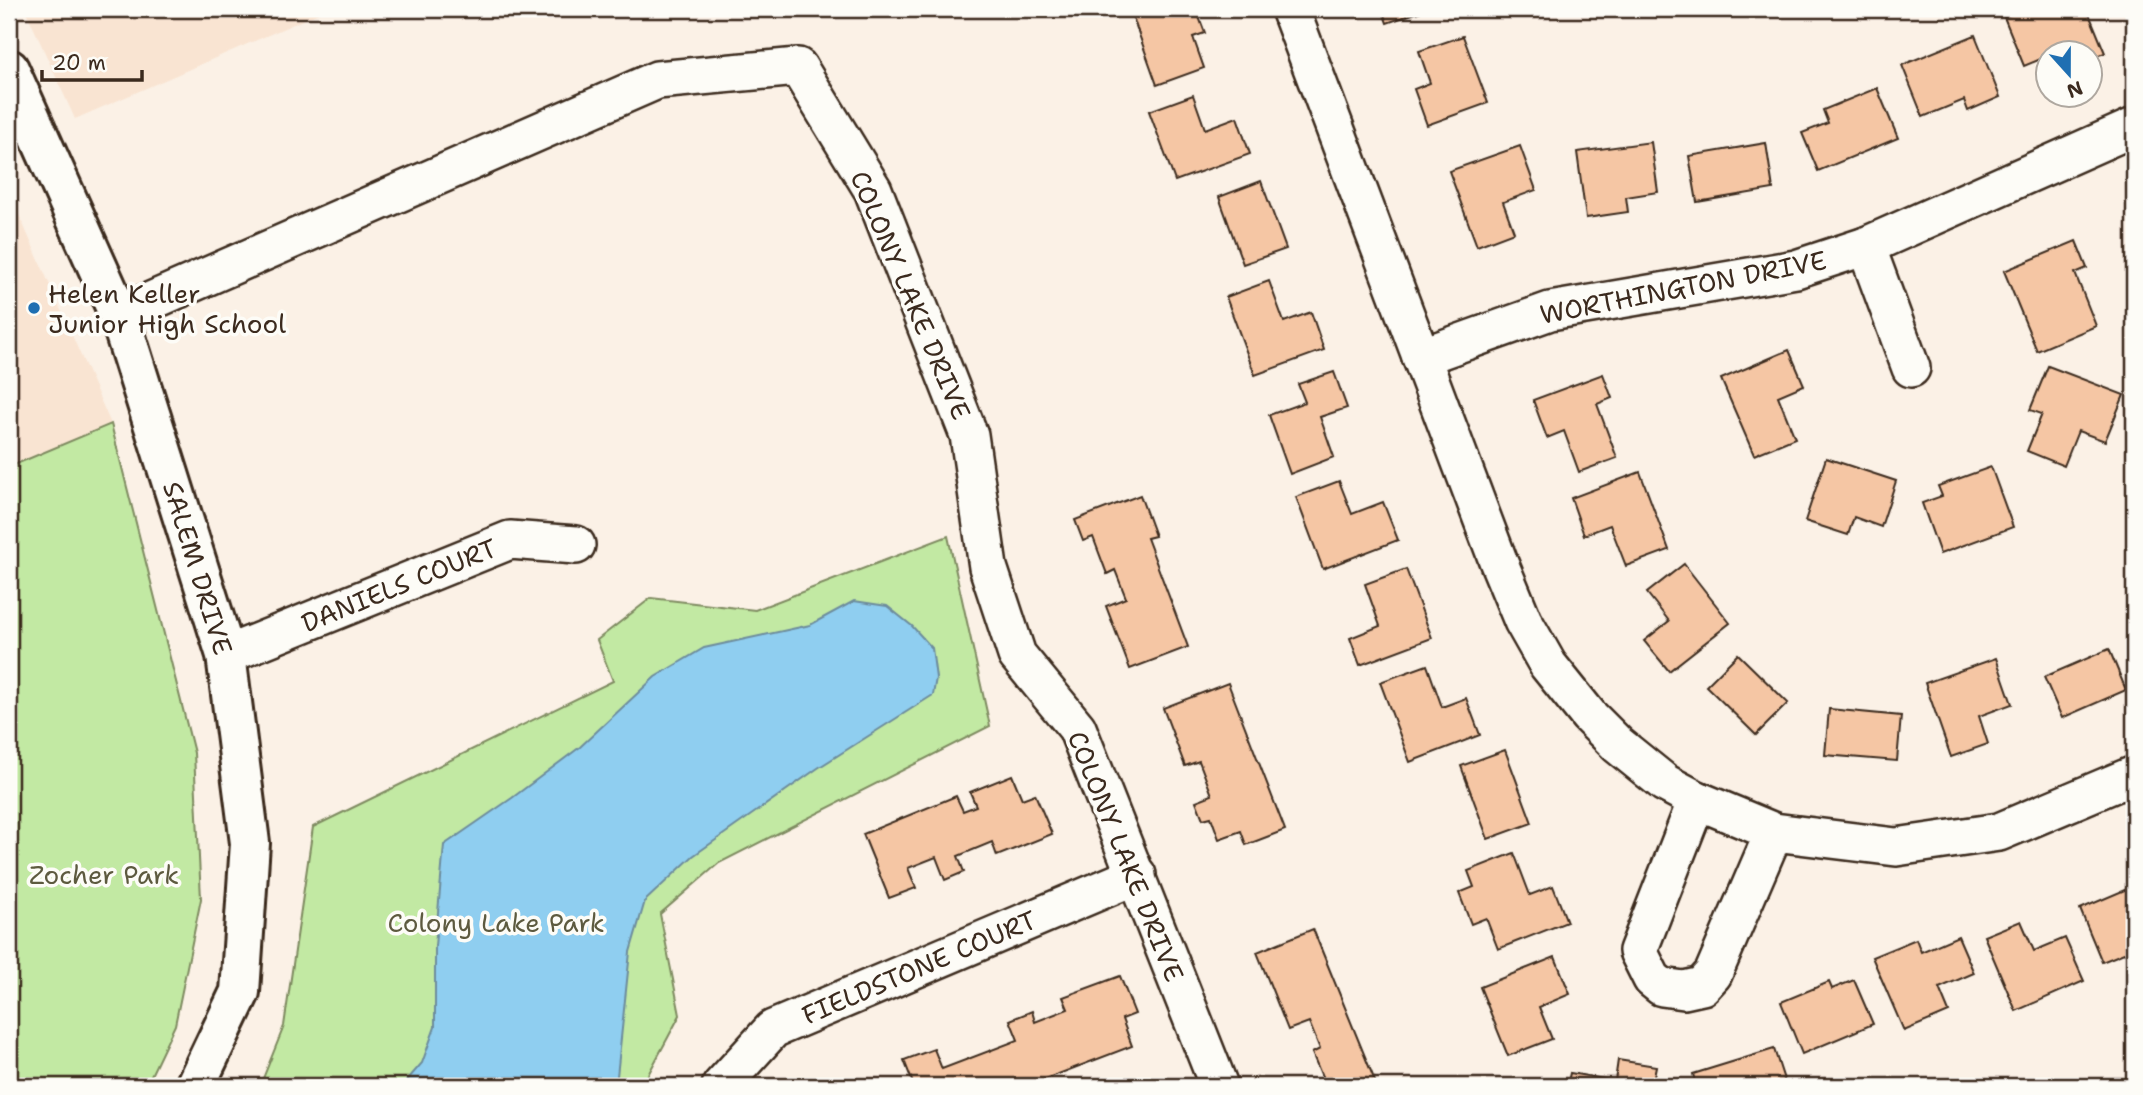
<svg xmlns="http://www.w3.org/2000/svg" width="2143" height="1095" font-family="'Shantell Sans',sans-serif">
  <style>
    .built { fill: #f9e4d2 }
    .green { fill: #c2e9a3; stroke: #7e8a60; stroke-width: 2 }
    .water { fill: #8fcef0; stroke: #6d8c9c; stroke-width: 2 }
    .building { fill: #f5c6a4; stroke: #3b2a1e; stroke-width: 2 }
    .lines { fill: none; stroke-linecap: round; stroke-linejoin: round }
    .minor-casing { stroke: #3b2a1e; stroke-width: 42 }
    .tertiary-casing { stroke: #3b2a1e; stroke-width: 44 }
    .minor { stroke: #fdfcf7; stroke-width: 37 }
    .tertiary { stroke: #fdfcf7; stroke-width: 38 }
    .poi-dot { fill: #1f6fb2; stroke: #fdfcf7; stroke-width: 2.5 }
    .labels { text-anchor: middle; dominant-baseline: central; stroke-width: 7; stroke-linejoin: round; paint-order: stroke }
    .street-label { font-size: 26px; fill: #3b2a1e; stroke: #fdfcf7 }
    .poi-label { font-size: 26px; fill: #3b2a1e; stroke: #fdfcf7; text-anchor: start }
    .park-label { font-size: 26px; fill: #5d5a3f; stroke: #fdfcf7 }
  </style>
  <rect width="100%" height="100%" fill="#fbf1e6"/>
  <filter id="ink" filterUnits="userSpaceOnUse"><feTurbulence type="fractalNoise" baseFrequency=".0143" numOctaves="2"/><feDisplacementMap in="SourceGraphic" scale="14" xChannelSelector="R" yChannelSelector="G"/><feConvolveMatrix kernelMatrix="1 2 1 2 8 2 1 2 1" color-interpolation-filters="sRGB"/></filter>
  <g filter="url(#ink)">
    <g class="built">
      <path d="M25 9H328L75 119Z"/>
      <path d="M9 192 111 424 9 467Z"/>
    </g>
    <g class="green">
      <path d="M111 424 194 753 201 899 175 1025 146 1086H9V467Z"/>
      <path d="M948 536 990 726 719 863 660 914 680 1015 642 1086H260L284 1026 313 827 613 681 597 640 651 598 755 610Z"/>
    </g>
    <path class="water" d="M854 601 887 606 912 626 932 648 936 678 933 695 818 768 693 856 645 901 630 952 616 1086H402L422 1063 435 1027V946L444 845 512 798 580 747 655 677 704 648 810 625Z"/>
    <g class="building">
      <path d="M1130 9H1196L1205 33 1193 37 1204 68 1157 85Z"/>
      <path d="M1382 9H1427L1387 23Z"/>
      <path d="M2025 9H2087L2105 53 2090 58V52H2064L2063 50 2048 52V56L2024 66 2004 17Z"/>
      <path d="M1975 35 2000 97 1968 111 1964 100 1923 117 1902 65Z"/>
      <path d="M1463 36 1488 103 1427 125 1414 89 1430 83 1419 51Z"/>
      <path d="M1877 88 1898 138 1818 171 1802 133 1828 123 1823 110Z"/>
      <path d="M1193 95 1205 129 1237 117 1250 154 1175 181 1149 111Z"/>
      <path d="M1651 142 1658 192 1626 197 1628 212 1586 218 1577 152Z"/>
      <path d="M1766 143 1773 189 1697 202 1689 156Z"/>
      <path d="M1520 146 1536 190 1503 202 1514 232 1477 246 1449 171Z"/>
      <path d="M1261 181 1286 249 1243 264 1219 197Z"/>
      <path d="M2076 241 2087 268 2075 273 2096 326 2037 351 2004 271Z"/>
      <path d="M1269 281 1284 322 1311 312 1324 350 1255 375 1226 297Z"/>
      <path d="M1789 350 1804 385 1778 396 1795 438 1754 455 1721 379Z"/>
      <path d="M2048 366 2124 395 2105 441 2078 431 2064 466 2027 451 2042 414 2030 410Z"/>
      <path d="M1334 372 1347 408 1320 417 1334 457 1290 474 1269 415 1305 402 1298 384Z"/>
      <path d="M1603 374 1612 398 1597 404 1617 458 1579 472 1564 431 1547 438 1533 400Z"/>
      <path d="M1826 458 1896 481 1881 527 1854 517 1848 535 1805 521Z"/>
      <path d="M1991 467 2013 527 1940 554 1922 503 1942 496 1938 486Z"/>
      <path d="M1640 472 1669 550 1626 566 1610 525 1584 535 1571 498Z"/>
      <path d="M1339 481 1352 514 1383 502 1398 540 1323 569 1296 497Z"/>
      <path d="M1140 495 1155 536 1147 538 1188 647 1130 669 1106 606 1126 598 1115 570 1107 574 1093 537 1083 541 1075 520Z"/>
      <path d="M1684 564 1730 623 1669 671 1644 641 1669 621 1647 593Z"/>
      <path d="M1406 569 1432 638 1360 665 1350 638 1380 626 1365 584Z"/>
      <path d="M2109 649 2126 690 2062 718 2044 677Z"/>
      <path d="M1738 654 1788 703 1756 735 1706 686Z"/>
      <path d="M1996 658 2012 704 1979 716 1988 744 1951 757 1925 683Z"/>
      <path d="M1427 665 1442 707 1466 698 1480 735 1410 762 1380 682Z"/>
      <path d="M1228 683 1285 830 1246 845 1241 831 1219 839 1211 817 1203 819 1196 801 1212 795 1199 761 1185 766 1163 708Z"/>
      <path d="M1829 709 1901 716 1897 761 1825 755Z"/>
      <path d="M1505 750 1532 823 1488 839 1461 766Z"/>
      <path d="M1012 775 1022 799 1035 794 1052 834 997 856 992 842 958 856 964 872 945 880 936 857 908 868 916 888 889 898 863 834 956 796 963 811 976 806 970 792Z"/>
      <path d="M1514 853 1530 895 1553 886 1567 922 1498 949 1486 918 1471 924 1459 893 1474 887 1468 871Z"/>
      <path d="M2134 886V949L2102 962 2080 909Z"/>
      <path d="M2021 921 2034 951 2065 938 2084 981 2016 1011 1984 936Z"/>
      <path d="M1313 929 1377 1086H1326L1312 1053 1320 1049 1309 1022 1288 1030 1257 952Z"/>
      <path d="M1958 936 1974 973 1939 988 1949 1012 1904 1031 1872 957 1916 939 1921 952Z"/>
      <path d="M1555 957 1570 994 1539 1007 1552 1039 1508 1056 1480 987Z"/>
      <path d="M1120 976 1135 1014 1122 1019 1132 1046 1027 1086H914L904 1060 934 1049 942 1069 1018 1040 1010 1020 1032 1011 1035 1022 1068 1009 1063 997Z"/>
      <path d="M1854 980 1873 1024 1802 1054 1781 1002 1829 982 1832 989Z"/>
      <path d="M1774 1049 1786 1086H1696L1693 1074Z"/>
      <path d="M1618 1060 1656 1066 1652 1086H1567L1570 1073 1615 1081Z"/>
    </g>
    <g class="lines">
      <defs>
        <g id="minor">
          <path d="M1290 9 1499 563 1523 621 1548 665 1589 716 1618 745 1665 783 1697 800 1774 832 1896 847 1999 832 2134 775"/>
          <path d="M1866 246 1911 368"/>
          <path d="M119 315 657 80 798 67 873 190 969 435 988 567 1017 655 1077 728 1219 1086"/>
          <path d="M1421 357 1550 311 1796 269 1866 246 2134 127"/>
          <path d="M226 655 510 540 576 545"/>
          <path d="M1697 800 1638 951 1652 979 1662 987 1684 990 1702 986 1713 974 1774 832"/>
          <path d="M721 1086 773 1029 1137 875"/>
        </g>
        <path id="tertiary" d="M9 69 119 315 226 655 250 843 240 992 195 1086"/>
      </defs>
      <use href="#minor" class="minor-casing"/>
      <use href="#tertiary" class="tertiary-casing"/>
      <use href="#minor" class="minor"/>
      <use href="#tertiary" class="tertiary"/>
    </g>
  </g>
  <circle class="poi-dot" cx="34" cy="308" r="7"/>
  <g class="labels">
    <g class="street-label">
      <text transform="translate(1683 287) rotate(-11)">WORTHINGTON DRIVE</text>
      <text transform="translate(911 295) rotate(67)">COLONY LAKE DRIVE</text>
      <text transform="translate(198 568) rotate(73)">SALEM DRIVE</text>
      <text transform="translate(399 585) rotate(-22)">DANIELS COURT</text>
      <text transform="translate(1126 856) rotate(68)">COLONY LAKE DRIVE</text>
      <text transform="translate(919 967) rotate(-23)">FIELDSTONE COURT</text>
    </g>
    <g class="poi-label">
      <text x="48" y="293">Helen Keller<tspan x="48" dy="30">Junior High School</tspan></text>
    </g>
    <g class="park-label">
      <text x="104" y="874">Zocher Park</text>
      <text x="496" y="922">Colony Lake Park</text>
    </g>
  </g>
  <rect width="2143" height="1095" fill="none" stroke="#fdfcf7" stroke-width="35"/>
  <rect x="18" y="18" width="2108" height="1060" fill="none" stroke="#3b2a1e" stroke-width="2.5" filter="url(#ink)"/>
  <g transform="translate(2069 74) rotate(159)"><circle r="33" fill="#fdfcf7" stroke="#afa8a0" stroke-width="2"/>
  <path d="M0-5L12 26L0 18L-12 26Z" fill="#1f6fb2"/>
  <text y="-10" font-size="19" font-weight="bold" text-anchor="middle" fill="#3b2a1e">N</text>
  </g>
  <path d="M42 70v10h100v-10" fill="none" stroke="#3b2a1e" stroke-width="3.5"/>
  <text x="52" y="70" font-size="21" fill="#3b2a1e" stroke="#fdfcf7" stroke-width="5" paint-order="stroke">20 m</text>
</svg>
